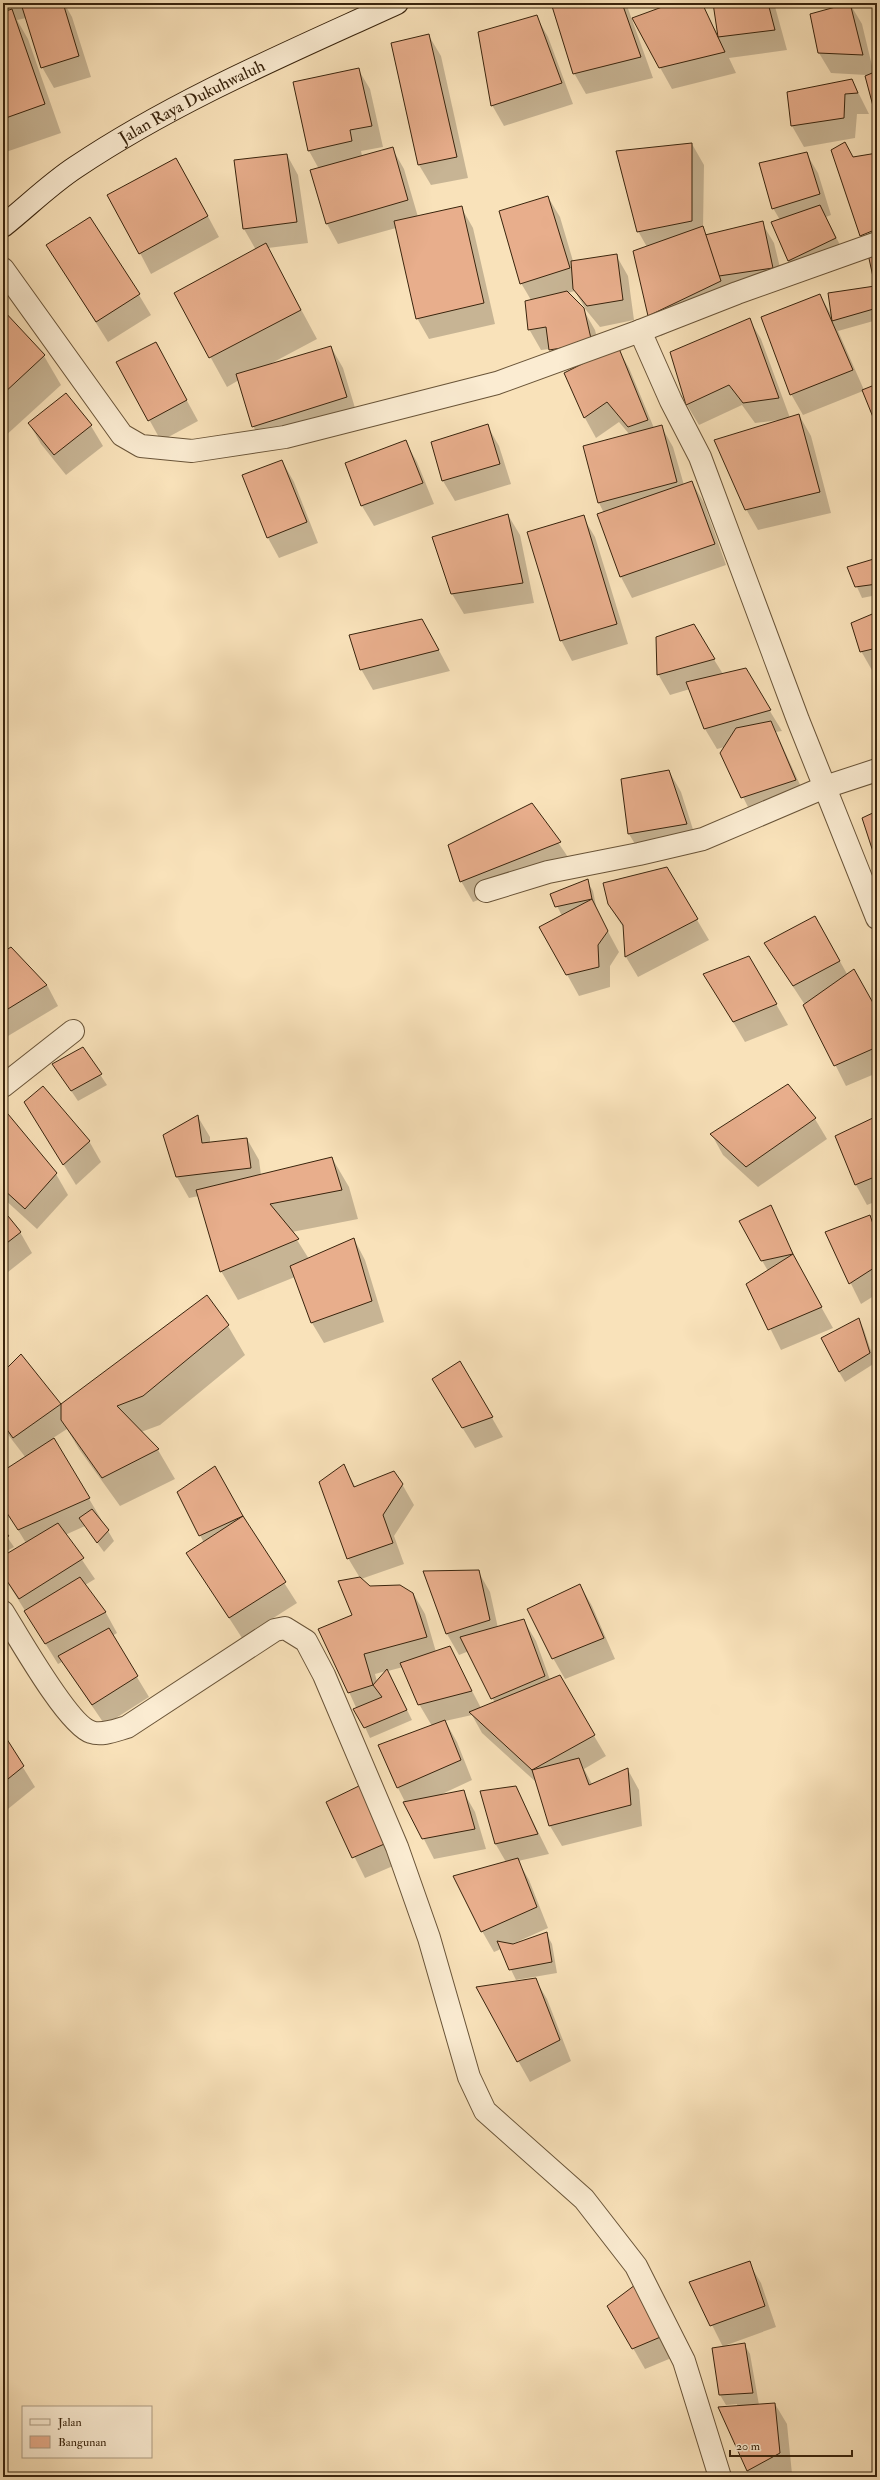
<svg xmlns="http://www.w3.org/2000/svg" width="880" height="2480" font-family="'IM FELL Double Pica',serif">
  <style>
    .shadow { fill: #0003; fill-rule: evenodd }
    .building { fill: #e8ae8c; stroke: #39240d }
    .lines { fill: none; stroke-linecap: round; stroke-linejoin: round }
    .minor-casing { stroke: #695438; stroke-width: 24 }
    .secondary-casing { stroke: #39240d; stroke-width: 24 }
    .minor { stroke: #fbecd2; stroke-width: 22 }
    .secondary { stroke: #fbecd2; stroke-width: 22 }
    .labels { text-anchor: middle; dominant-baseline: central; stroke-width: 3; stroke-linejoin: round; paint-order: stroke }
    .street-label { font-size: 17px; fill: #39240d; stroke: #fbecd2 }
  </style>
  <rect width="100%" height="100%" fill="#f9e2ba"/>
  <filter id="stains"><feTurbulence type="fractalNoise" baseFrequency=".005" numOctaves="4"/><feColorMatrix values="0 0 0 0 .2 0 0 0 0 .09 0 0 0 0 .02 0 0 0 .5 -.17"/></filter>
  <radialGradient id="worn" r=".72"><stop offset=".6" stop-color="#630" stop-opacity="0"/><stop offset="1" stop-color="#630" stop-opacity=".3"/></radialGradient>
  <g class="shadow">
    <path d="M3 3H64L72 17 91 77 54 88 42 67 26 18 17 20 28 39 61 133 3 153Z"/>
    <path d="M552 3H626L653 78 586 94 574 73Z"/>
    <path d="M676 3H701L718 35 714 3H774L787 50 729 58 736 73 672 89 633 19Z"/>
    <path d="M850 4 862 24 874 74 877 72V117L866 75 831 73 819 53Z"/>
    <path d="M536 16 548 37 573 104 504 126 492 105Z"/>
    <path d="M429 36 441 56 468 178 431 185 419 165 392 44Z"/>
    <path d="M358 69 370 89 383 147 361 151 362 156 392 148 404 169 418 217 461 207 473 228 495 324 429 339 417 318 396 228 338 244 327 224 319 169 309 151 294 83Z"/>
    <path d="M852 80 869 114H857L855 138 804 147 792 126 788 93Z"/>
    <path d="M692 144 704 165 703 229 707 236 762 223 774 243 785 288 730 297 733 302 661 336 649 316 634 252 647 247 638 231Z"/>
    <path d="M806 153 818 173 831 215 826 217 847 259 800 281 788 261 780 220 773 208Z"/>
    <path d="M877 154V228L863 233V236L877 230V288L871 254 861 235 853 158Z"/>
    <path d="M287 155 298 175 308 243 268 248 317 339 270 364 331 347 343 368 358 418 265 447 253 426 239 380 227 387 175 293 256 250 244 229Z"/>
    <path d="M188 179 219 237 151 274 140 253Z"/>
    <path d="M548 197 560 217 573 261 616 255 628 276 634 320 600 327 586 310 575 291 567 293 583 309 595 330 601 355 617 347 629 368 654 428 661 426 673 447 684 485 692 482 704 503 726 565 632 598 621 577 598 515 604 513 599 503 630 435 619 422 596 438 585 418 565 373 573 369 562 370 550 349 541 350 529 329 531 300 521 283Z"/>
    <path d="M47 245 139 295 151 315 108 342Z"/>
    <path d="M875 287 877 292V320L838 331 864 390 877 386V424L863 391 803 415 791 394 820 295 833 318Z"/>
    <path d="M3 312 44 356 61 385 3 438Z"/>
    <path d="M749 319 761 339 790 418 799 415 811 436 831 513 758 530 746 509 779 420 755 423 742 405 699 425 687 405 671 353Z"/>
    <path d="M118 363 167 364 198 421 161 441Z"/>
    <path d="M29 423 91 426 103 446 66 475 41 444Z"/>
    <path d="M487 425 499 446 511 484 455 501 443 481 432 443Z"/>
    <path d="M405 441 417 462 434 504 374 526 362 506 346 464Z"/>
    <path d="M282 461 294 482 318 543 279 558 268 538Z"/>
    <path d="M508 515 520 535 534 603 464 614 452 594Z"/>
    <path d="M583 517 595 537 628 644 572 661 561 640Z"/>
    <path d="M877 559V595L862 598 848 567Z"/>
    <path d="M877 613V671L873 672 861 651Z"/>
    <path d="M693 626 723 674 745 670 782 731 776 732 807 800 754 819 721 753 725 747 717 749 705 729 690 689 670 695 658 674Z"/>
    <path d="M434 641 450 671 373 690 361 669Z"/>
    <path d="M669 771 681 792 698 845 641 854 629 834Z"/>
    <path d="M532 804 572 863 473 902 461 881Z"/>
    <path d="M666 868 709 940 638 977 626 957 625 930 608 904Z"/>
    <path d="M587 881 593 891 597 911 619 952 610 966V987L579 996 541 928 562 916 551 894Z"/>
    <path d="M827 938 847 974 877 1011V1073L846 1086 805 1005 765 944Z"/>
    <path d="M11 948 47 985 58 1006 3 1039V953Z"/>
    <path d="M749 957 788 1025 745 1042 717 995Z"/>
    <path d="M83 1049 107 1085 78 1101 53 1064Z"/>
    <path d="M788 1085 815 1119 827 1139 758 1187 723 1155 712 1135Z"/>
    <path d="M25 1102 89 1141 101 1162 76 1185Z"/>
    <path d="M3 1110 56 1174 68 1195 37 1229 3 1198Z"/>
    <path d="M198 1117 210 1137V1143L247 1139 259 1160 261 1175 332 1158 349 1187 358 1219 292 1232 309 1259 354 1239 365 1260 384 1322 324 1343 312 1323 295 1277 238 1300 221 1271 199 1196 189 1198 177 1177Z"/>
    <path d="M877 1117V1201L867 1205 856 1185Z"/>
    <path d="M771 1206 798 1266 833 1328 781 1350 748 1284 768 1271 740 1222Z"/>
    <path d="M869 1216 877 1229V1294L861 1304 826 1233Z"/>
    <path d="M3 1218 20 1232 32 1253 3 1276Z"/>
    <path d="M207 1297 228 1326 245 1355 160 1425 141 1432 158 1450 175 1479 120 1506 79 1449 67 1429 53 1438 114 1541 104 1552 85 1526 65 1535 95 1579 85 1585 106 1613 117 1633 112 1636 149 1697 105 1725 62 1662 58 1664 3 1575V1557L26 1543 3 1505V1466L6 1471 26 1458 3 1428V1373L21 1356 61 1405Z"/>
    <path d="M859 1319 864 1330 875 1363 845 1382 839 1372Z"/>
    <path d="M460 1362 503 1437 475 1448 445 1400Z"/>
    <path d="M344 1466 356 1488 402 1484 414 1505 394 1536 404 1564 361 1579 369 1587 413 1593 425 1614 436 1652 449 1647 481 1708 495 1703 469 1651 459 1655 447 1634 424 1572 478 1571 490 1592 498 1628 524 1621 536 1641 550 1680 559 1677 606 1756 584 1769 592 1784 628 1770 639 1790 642 1826 562 1846 550 1826 537 1783 482 1733 472 1715 445 1721 457 1742 472 1780 440 1795 463 1791 475 1812 486 1849 434 1859 398 1788 380 1745 432 1726 419 1704 403 1667 388 1671 412 1720 370 1738 349 1692 353 1615 360 1578 348 1558ZM386 1671 377 1682 375 1674Z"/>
    <path d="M214 1467 244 1520 297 1603 242 1638 187 1553 204 1543 200 1535Z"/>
    <path d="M3 1531 14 1547 3 1553Z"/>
    <path d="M580 1585 592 1606 615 1659 565 1679 553 1658Z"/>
    <path d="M3 1735 35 1787 3 1813Z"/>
    <path d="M363 1786 400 1863 365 1878 327 1802Z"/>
    <path d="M516 1787 549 1854 518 1861 529 1880 548 1928 510 1945H514L546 1933 552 1944 557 1973 516 1980 501 1949 494 1952 482 1931 506 1862 495 1843Z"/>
    <path d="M535 1979 547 1999 571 2061 530 2082 477 1988Z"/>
    <path d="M749 2263 761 2283 776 2327 724 2346 744 2344 750 2354 759 2405 775 2404 787 2424 792 2474 786 2477H751L747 2471 737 2404 726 2405 720 2395 723 2347 691 2283Z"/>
    <path d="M639 2284 681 2354 645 2369 609 2306Z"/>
  </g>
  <g class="building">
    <path d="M35 3H63L79 56 41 68 22 7Z"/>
    <path d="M551 3H622L641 57 573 74Z"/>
    <path d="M673 3H702L725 52 659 68 632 18Z"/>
    <path d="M713 3H768L775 30 718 37Z"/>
    <path d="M850 3 863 55 818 53 810 14Z"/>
    <path d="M12 9 45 104 3 119V12Z"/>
    <path d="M537 15 562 83 491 106 478 32Z"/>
    <path d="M429 34 457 157 418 165 391 43Z"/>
    <path d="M359 68 372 126 350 130 352 141 308 151 293 82Z"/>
    <path d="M877 71V121L865 76Z"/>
    <path d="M852 79 858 93 845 94 844 118 791 126 787 92Z"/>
    <path d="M845 142 853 157 877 153V229L860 236 831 150Z"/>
    <path d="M692 143V221L637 232 616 151Z"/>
    <path d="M393 147 408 200 326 224 310 170Z"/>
    <path d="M807 152 820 194 772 209 759 163Z"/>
    <path d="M287 154 297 222 243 229 234 160Z"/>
    <path d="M176 158 208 216 139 254 107 195Z"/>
    <path d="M548 196 570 268 520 284 499 211Z"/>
    <path d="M820 205 836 238 788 261 771 222Z"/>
    <path d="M462 206 484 303 416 319 394 221Z"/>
    <path d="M90 217 140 294 96 322 46 245Z"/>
    <path d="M763 221 773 268 719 276 705 235Z"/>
    <path d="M703 226 721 281 648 316 633 251Z"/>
    <path d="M266 243 301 310 209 358 174 293Z"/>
    <path d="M877 250V285L875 286 868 254Z"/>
    <path d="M617 254 623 300 587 306 573 289 571 261Z"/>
    <path d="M875 286 877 308 832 321 828 293Z"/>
    <path d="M567 291 584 308 592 343 549 350 546 327 528 330 525 301Z"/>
    <path d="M820 294 853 370 790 395 761 317Z"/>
    <path d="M3 310 45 355 3 394Z"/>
    <path d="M750 318 779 398 743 403 729 385 686 405 670 352Z"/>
    <path d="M156 342 187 400 148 421 116 362Z"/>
    <path d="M331 346 347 397 252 427 236 374Z"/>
    <path d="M618 346 648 420 628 427 607 402 584 418 564 373Z"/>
    <path d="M877 384V427L862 390Z"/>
    <path d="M66 393 92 425 54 455 28 423Z"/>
    <path d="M799 414 820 492 745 510 714 440Z"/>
    <path d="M488 424 500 464 442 481 431 442Z"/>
    <path d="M662 425 677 482 598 503 583 446Z"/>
    <path d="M406 440 423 483 361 506 345 463Z"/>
    <path d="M282 460 307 522 267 538 242 475Z"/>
    <path d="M692 481 715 544 620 577 597 514Z"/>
    <path d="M508 514 523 583 451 594 432 537Z"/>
    <path d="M584 515 617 624 560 641 527 532Z"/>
    <path d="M877 558V584L855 587 847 567Z"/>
    <path d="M877 612V648L860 652 851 623Z"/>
    <path d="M422 619 439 650 360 670 349 635Z"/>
    <path d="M694 624 715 659 657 675 656 637Z"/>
    <path d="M746 668 771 710 704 729 686 682Z"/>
    <path d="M771 721 796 780 741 798 720 753 736 728Z"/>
    <path d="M669 770 687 824 628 834 621 779Z"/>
    <path d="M532 803 561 842 460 882 448 845Z"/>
    <path d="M877 811V864L862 818Z"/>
    <path d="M667 867 698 919 625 957 623 925 608 904 603 883Z"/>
    <path d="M588 879 592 899 555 907 550 894Z"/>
    <path d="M592 899 608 931 598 945 599 967 566 975 539 927Z"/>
    <path d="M815 916 840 961 793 986 764 943Z"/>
    <path d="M11 947 47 985 3 1012V952Z"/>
    <path d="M749 956 777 1004 733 1022 703 974Z"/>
    <path d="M854 969 877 1010V1047L834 1066 803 1005Z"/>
    <path d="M83 1047 102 1074 71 1091 52 1064Z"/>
    <path d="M788 1084 816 1118 746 1167 710 1134Z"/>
    <path d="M43 1086 90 1141 63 1165 24 1102Z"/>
    <path d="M3 1108 57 1173 25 1209 3 1189Z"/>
    <path d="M198 1115 202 1143 247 1138 251 1168 176 1177 163 1135Z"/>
    <path d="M877 1116V1176L855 1185 835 1136Z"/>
    <path d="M332 1157 342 1190 270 1204 299 1239 220 1272 196 1190Z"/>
    <path d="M771 1205 793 1254 761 1261 739 1221Z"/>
    <path d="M870 1215 877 1236V1266L849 1284 825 1232Z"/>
    <path d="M8 1216 21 1232 3 1246V1217Z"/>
    <path d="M354 1238 372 1301 311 1323 290 1266Z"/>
    <path d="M793 1254 822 1307 768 1330 746 1284Z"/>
    <path d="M207 1295 229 1325 143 1396 117 1406 159 1449 102 1478 61 1420V1404Z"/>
    <path d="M859 1318 870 1353 839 1372 821 1338Z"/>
    <path d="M21 1354 61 1404 13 1438 3 1424V1372Z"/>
    <path d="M460 1361 493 1417 462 1428 432 1379Z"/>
    <path d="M54 1438 90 1498 18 1530 3 1507V1464L6 1469Z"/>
    <path d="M344 1464 354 1487 394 1471 403 1484 383 1515 393 1543 347 1559 319 1482Z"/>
    <path d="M215 1466 243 1516 199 1536 177 1492Z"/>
    <path d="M92 1509 109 1530 97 1543 79 1518Z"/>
    <path d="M243 1516 286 1582 229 1618 186 1553Z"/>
    <path d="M58 1523 84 1558 19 1599 3 1575V1556Z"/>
    <path d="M3 1529 9 1536 3 1539Z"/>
    <path d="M479 1570 490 1620 446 1634 423 1571Z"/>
    <path d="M80 1577 106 1612 45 1644 24 1611Z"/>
    <path d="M360 1577 370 1586 400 1585 413 1593 427 1637 364 1654 373 1685 348 1693 318 1629 352 1615 338 1581Z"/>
    <path d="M580 1584 604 1638 552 1659 527 1609Z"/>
    <path d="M524 1619 545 1676 491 1699 460 1637Z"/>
    <path d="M109 1628 138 1676 92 1705 58 1656Z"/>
    <path d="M450 1646 472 1691 418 1705 400 1663Z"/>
    <path d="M387 1669 407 1710 364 1728 353 1709 382 1697 373 1685Z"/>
    <path d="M560 1675 595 1735 532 1770 469 1712Z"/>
    <path d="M445 1720 461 1760 397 1788 378 1745Z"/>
    <path d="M3 1733 24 1766 3 1783Z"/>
    <path d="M579 1758 589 1785 628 1768 631 1805 549 1826 532 1770Z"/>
    <path d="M363 1784 389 1842 352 1858 326 1802Z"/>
    <path d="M516 1786 538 1834 495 1844 480 1791Z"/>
    <path d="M464 1790 475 1829 422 1839 403 1802Z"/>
    <path d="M518 1858 537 1907 481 1932 453 1876Z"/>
    <path d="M547 1932 552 1962 509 1970 497 1941 513 1944Z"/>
    <path d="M536 1978 560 2040 517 2062 476 1987Z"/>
    <path d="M750 2261 765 2306 710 2326 689 2282Z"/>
    <path d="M639 2282 670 2333 632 2349 607 2306Z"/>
    <path d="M745 2343 753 2393 719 2395 712 2348Z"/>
    <path d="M775 2403 780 2453 747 2471 718 2407Z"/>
  </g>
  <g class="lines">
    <defs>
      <g id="minor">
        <path d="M877 243 737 293 640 331 671 401 700 457 798 720 877 918"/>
        <path d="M3 269 122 435 141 446 192 451 285 437 497 383 640 331"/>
        <path d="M486 891 548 872 639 854 703 839 825 787 877 770"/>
        <path d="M3 1086 73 1031"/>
        <path d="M3 1612C18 1636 68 1725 91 1732 102 1736 116 1730 127 1727L275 1630 285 1628 306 1641 324 1675 397 1847 429 1938 469 2077 485 2111 584 2199 636 2266 684 2361 720 2477"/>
      </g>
      <g id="secondary">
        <path id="s1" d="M3 226C27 207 50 184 76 167 176 100 288 53 397 3"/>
      </g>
    </defs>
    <use href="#minor" class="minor-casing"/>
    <use href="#secondary" class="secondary-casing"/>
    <use href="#minor" class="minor"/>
    <use href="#secondary" class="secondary"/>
  </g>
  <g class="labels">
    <g class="street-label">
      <text stroke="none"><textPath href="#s1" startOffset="227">Jalan Raya Dukuhwaluh</textPath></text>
    </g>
  </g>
  <rect width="880" height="2480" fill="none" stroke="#f9e2ba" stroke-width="16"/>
  <rect x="4" y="4" width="872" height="2472" fill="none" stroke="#39240d" stroke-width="2"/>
  <rect x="8" y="8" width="864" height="2464" fill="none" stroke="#39240d"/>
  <rect x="22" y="2406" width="130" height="52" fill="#fbecd2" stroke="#ad9c83"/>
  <rect x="30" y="2419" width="20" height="6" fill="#fbecd2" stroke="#ad9c83"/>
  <text x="58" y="2426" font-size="12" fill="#39240d">Jalan</text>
  <rect x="30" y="2436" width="20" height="12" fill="#e8ae8c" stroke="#ad9c83"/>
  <text x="58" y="2446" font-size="12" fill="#39240d">Bangunan</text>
  <path d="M730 2450v6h122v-6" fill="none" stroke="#39240d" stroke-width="2"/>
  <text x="736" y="2450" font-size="12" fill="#39240d" stroke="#fbecd2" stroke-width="3" paint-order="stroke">20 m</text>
  <rect width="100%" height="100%" filter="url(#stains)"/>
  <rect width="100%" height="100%" fill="url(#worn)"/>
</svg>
